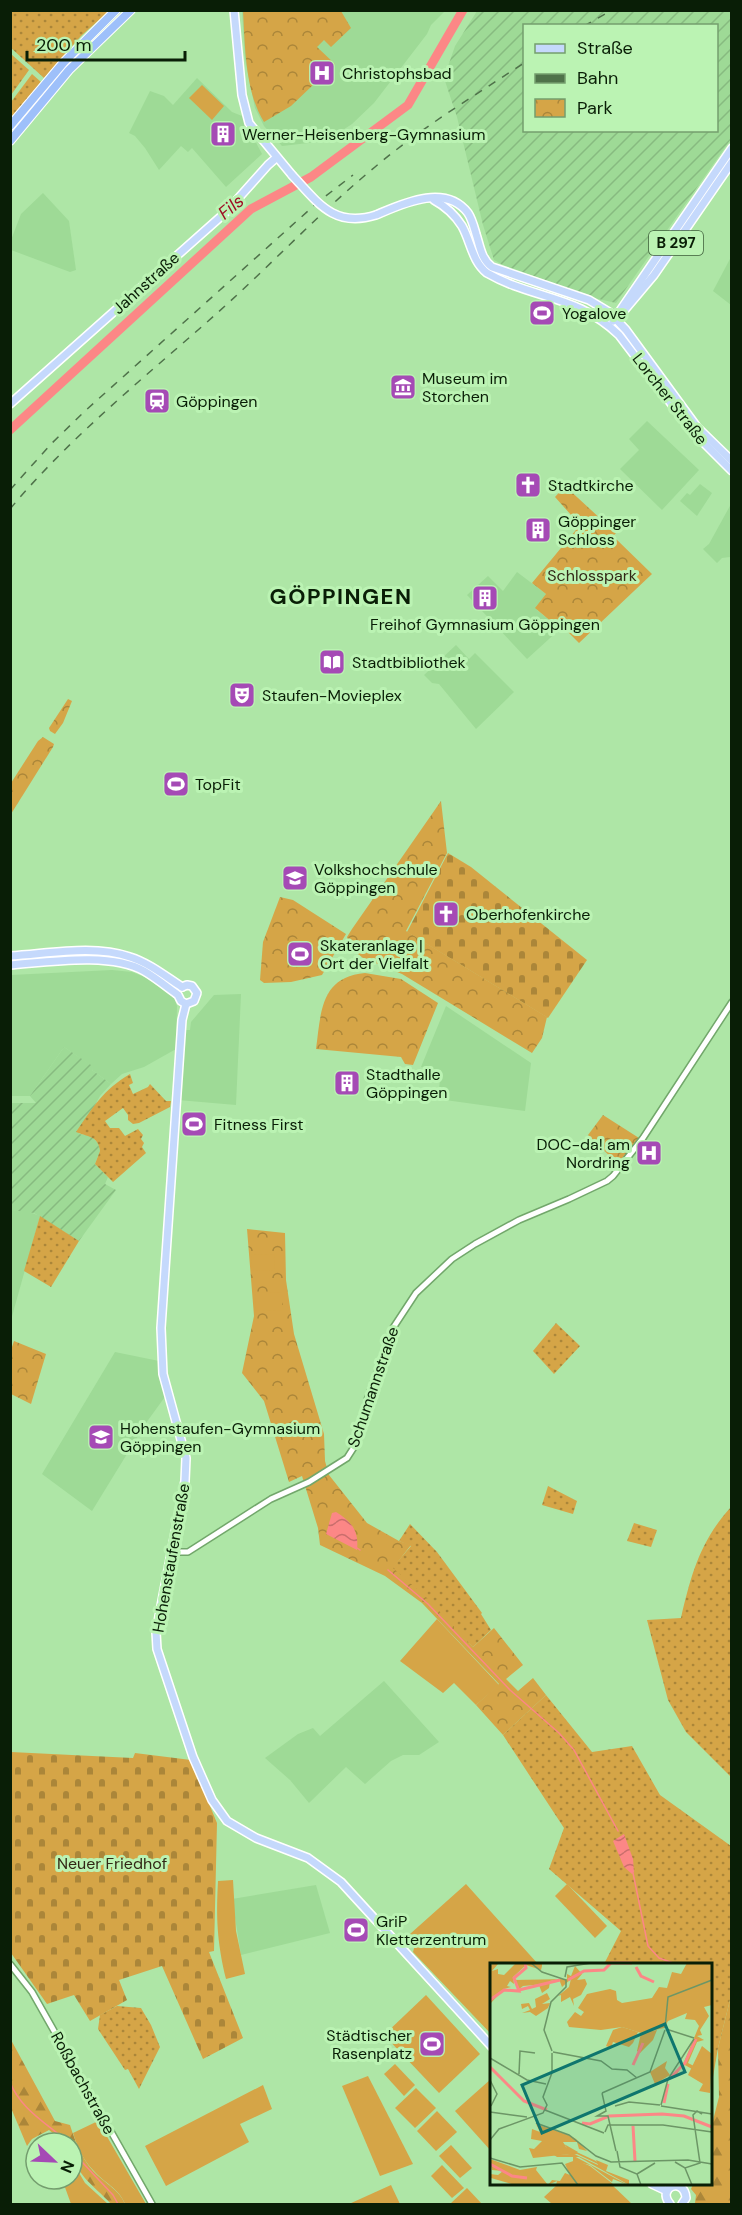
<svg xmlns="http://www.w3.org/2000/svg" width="742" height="2215" font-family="'DM Sans',sans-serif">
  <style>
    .built { fill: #9eda96 }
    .industrial { fill: url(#industrial-furrows); fill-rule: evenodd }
    .grass { fill: url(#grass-dots) }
    .forest { fill: url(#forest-firs) }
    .cemetery { fill: url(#cemetery-stones) }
    .park { fill: url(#park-crowns) }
    .garden { fill: #d5a547 }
    .water { fill: url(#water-waves) }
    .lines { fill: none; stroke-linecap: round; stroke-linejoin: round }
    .stream { stroke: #fc8786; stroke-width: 1.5 }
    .river { stroke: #fc8786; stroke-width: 9 }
    .minor-casing { stroke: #72a76b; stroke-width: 8 }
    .major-casing { stroke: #fff; stroke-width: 10 }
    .highway-casing { stroke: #fff; stroke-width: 10 }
    .minor { stroke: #fff; stroke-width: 5 }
    .major { stroke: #c5d9fc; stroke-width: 7 }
    .highway { stroke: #9ec0fa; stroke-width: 8 }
    .rail { stroke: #4f724a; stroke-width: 1.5; stroke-dasharray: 8 8; stroke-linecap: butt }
    .major-bridge-casing { stroke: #fff; stroke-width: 10; stroke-linecap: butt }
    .major-bridge { stroke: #c5d9fc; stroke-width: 7 }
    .labels { text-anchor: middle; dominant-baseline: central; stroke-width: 6; stroke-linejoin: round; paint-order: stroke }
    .shield { fill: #bbf3b3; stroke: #3e5e3a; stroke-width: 1.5 }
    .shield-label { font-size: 15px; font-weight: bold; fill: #091e06 }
    .poi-label { font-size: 16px; fill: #091e06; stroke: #bbf3b3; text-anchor: start }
    .street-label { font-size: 16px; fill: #091e06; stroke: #bbf3b3 }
    .park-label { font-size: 16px; fill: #322715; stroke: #bbf3b3 }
    .water-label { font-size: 18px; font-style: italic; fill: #9e0f26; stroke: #bbf3b3 }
    .district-label { font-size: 22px; font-weight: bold; letter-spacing: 1.5px; fill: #091e06; stroke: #bbf3b3 }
    .inset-river { fill: none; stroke: #fc8786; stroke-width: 3 }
    .inset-road { fill: none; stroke: #6c9666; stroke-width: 1.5 }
    .view { fill: #0f766e; fill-opacity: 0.15; stroke: #0f766e; stroke-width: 3 }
    .inset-edge { fill: none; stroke: #091e06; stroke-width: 3 }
  </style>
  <defs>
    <pattern id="industrial-furrows" width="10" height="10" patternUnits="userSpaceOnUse" patternTransform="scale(1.5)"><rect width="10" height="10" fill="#9eda96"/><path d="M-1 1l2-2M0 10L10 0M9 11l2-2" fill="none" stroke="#87bb80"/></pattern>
    <pattern id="grass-dots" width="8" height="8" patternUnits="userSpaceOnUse" patternTransform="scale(1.5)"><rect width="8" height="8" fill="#d5a547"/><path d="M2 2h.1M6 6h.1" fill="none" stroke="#ab8639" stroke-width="1.8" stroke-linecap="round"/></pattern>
    <pattern id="forest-firs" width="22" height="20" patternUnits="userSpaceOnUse" patternTransform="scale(1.5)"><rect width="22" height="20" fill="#d5a547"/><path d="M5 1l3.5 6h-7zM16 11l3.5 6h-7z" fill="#ab8639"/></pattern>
    <pattern id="cemetery-stones" width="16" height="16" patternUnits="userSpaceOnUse" patternTransform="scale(1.5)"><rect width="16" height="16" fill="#d5a547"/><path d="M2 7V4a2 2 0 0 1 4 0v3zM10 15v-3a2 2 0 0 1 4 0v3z" fill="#ab8639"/></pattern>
    <pattern id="park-crowns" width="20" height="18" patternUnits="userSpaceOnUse" patternTransform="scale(1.5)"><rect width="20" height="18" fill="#d5a547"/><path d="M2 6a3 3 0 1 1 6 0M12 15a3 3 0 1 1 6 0" fill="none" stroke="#ab8639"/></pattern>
    <pattern id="water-waves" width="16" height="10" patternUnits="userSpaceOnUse" patternTransform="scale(1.5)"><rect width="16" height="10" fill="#fc8786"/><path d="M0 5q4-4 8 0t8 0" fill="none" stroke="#ca6e6c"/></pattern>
  </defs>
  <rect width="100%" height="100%" fill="#aee6a6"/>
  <g class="built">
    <path d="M242 11H445L431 25 427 34 374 103 352 124 326 141 282 146 264 126 255 108 245 59Z"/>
    <path d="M197 78 232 112 242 116 262 154 226 187 192 148 188 152 181 146 159 170 145 148 135 136 129 133 150 91 164 96 173 105Z"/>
    <path d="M43 193 69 221 76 270 70 272 11 250V240L21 214Z"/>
    <path d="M731 257V305L713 291Z"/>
    <path d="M647 421 699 470 662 510 620 469 639 450 629 439Z"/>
    <path d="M700 484 712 493 697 516 680 501 687 493 690 495Z"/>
    <path d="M731 504V553L730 557 722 558 717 563 703 549 709 544Z"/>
    <path d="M517 572 546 594 537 610 560 629 527 659 467 595 488 576 503 591Z"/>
    <path d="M456 645 469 659 475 653 514 692 476 729 439 684 432 683 424 675Z"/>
    <path d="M112 970 132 972 147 978 174 998 177 1006 176 1049 144 1067 122 1074 111 1084 92 1070 93 1067 64 1047 30 1096H11V975Z"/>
    <path d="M241 994 236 1105 178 1100 185 1030H190L191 1022 214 995Z"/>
    <path d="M446 1006 531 1063 525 1111 438 1099 441 1070 421 1067Z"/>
    <path d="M11 1210 27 1211 40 1216 11 1320Z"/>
    <path d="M115 1352 159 1361 167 1394 146 1423 92 1511 42 1474Z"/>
    <path d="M384 1681 439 1742 419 1755H403L391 1761 365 1784 346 1767 309 1803 290 1780 265 1758 298 1734 313 1728 320 1736Z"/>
    <path d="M316 1885 330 1933 241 1955 232 1899Z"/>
  </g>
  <g class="industrial">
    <path d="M477 11H731V139L616 303 594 298 503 265 494 260 483 225 457 117 444 78 455 46ZM524 26H716V130H524Z"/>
    <path d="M64 1047 94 1067 92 1070 111 1084 100 1096 79 1134 91 1136 98 1143 100 1151 95 1164 108 1177 105 1184 116 1190 79 1241 34 1213 11 1210 10 1103H36L30 1096Z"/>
  </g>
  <g class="grass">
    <path d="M11 10H109V11L81 36 44 78 11 48Z"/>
    <path d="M11 54 29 70 11 95Z"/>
    <path d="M32 74 41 82 11 118V102Z"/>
    <path d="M130 1074 133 1083 129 1085 133 1094 148 1087 150 1084 166 1101H171L170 1107 139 1123 133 1124 128 1120V1115L123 1108 105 1121 110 1128H119L125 1136 138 1129 143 1135 141 1139 144 1143 142 1147 146 1153 113 1182 95 1164 100 1151C98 1135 87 1137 76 1132 93 1107 103 1090 130 1074Z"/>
    <path d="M40 1216 79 1241 51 1287 24 1271Z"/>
    <path d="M556 1323 580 1346 554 1374 533 1351Z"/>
    <path d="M548 1486 577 1501 573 1514 542 1505Z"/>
    <path d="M731 1507V1777L686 1732 668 1700 647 1620 681 1618C691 1575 700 1541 731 1507Z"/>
    <path d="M634 1523 657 1530 651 1547 627 1541Z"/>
    <path d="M410 1524 437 1552 482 1613 481 1614 491 1630 473 1647 392 1568 411 1546 399 1541Z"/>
    <path d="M546 1695 592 1752 632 1746 660 1795 731 1846V1996L718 2048 713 2077 711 2078 710 1964H604L621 1931 549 1869 564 1828 503 1735Z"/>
    <path d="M117 2006 141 2008 151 2025 160 2047 139 2089 128 2069 125 2070 98 2029 100 2015Z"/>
  </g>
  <g class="forest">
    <path d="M731 1996V2204H699L695 2203 696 2195 691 2189 693 2184H710L711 2128 719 2097 718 2048Z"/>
    <path d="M10 2038 55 2121 70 2125C75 2141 81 2157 93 2171 104 2183 119 2189 125 2204H111C93 2184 72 2174 72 2143H64L49 2130 32 2139 27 2146 11 2108Z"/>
  </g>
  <g class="cemetery">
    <path d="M448 853 471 867 587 960 548 1018 407 932Z"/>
    <path d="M11 1752 133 1758 135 1753 191 1760 217 1823 214 1951 209 1952 243 2038 203 2059 162 1966 119 1980 127 2000 90 2021 74 1995 47 2004 11 1953Z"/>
  </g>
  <g class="park">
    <path d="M243 11H341L351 28 331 47 324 40 317 47 335 64 291 106 264 122C245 92 245 45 243 11Z"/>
    <path d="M565 486 616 533 613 536 652 574 579 643 563 627 560 629 535 608 546 594 532 583 580 525 555 497Z"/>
    <path d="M68 699 72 701 63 723 55 734 50 731 49 728Z"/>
    <path d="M43 737 54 744 53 747 11 814V783L38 741Z"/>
    <path d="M441 801 447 853 406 931 547 1017 542 1038 532 1053 402 974 363 958 349 947 347 937 352 929Z"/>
    <path d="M280 897 293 900 346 934 322 975 291 982 264 983 260 980 263 942Z"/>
    <path d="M365 973 401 979 438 1003 413 1065 405 1064 401 1057 316 1049C321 1013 320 977 365 973Z"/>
    <path d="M603 1115 639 1138 620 1166 588 1135Z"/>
    <path d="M247 1229 285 1233 286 1280 294 1334 324 1434 325 1461 329 1475 367 1523 399 1541 411 1545 393 1568 427 1598 473 1647 494 1628 523 1665 506 1679 518 1691 533 1678 546 1695 503 1735 476 1705 499 1684 422 1603 385 1576 320 1545 318 1528 302 1476 289 1482 264 1401 242 1373 254 1316Z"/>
    <path d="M14 1341 46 1354 31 1404 11 1394V1350Z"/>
  </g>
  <g class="garden">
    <path d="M202 85 224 106 212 120 189 98Z"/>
    <path d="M293 938C306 940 310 946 313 958L299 968 293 967C286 957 289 949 293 938Z"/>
    <path d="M274 1254 275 1270 252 1271 251 1255Z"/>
    <path d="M282 1292V1310L256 1311 255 1293Z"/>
    <path d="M437 1619 499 1685 476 1705 454 1683 443 1693 400 1661Z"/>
    <path d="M233 1880 236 1931 245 1974 226 1979C217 1942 216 1918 218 1881Z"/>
    <path d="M466 1884 538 1964H492L491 2034 413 1952 416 1941 410 1934Z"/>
    <path d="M567 1884 607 1926 595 1938 555 1896Z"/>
    <path d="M426 1995 480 2054 439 2093 384 2035Z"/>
    <path d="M395 2064 415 2085 404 2096 384 2074Z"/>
    <path d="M368 2076 413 2164 380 2176 342 2086Z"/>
    <path d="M491 2079V2151L455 2111Z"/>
    <path d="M263 2085 272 2109 240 2124 249 2142 166 2186 145 2146Z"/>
    <path d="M416 2088 436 2108 415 2128 395 2108Z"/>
    <path d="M437 2111 457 2132 436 2151 417 2131Z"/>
    <path d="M98 2121 146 2204H125C119 2188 104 2183 93 2170 83 2160 77 2146 73 2133Z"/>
    <path d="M451 2145 472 2168 460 2178 439 2156Z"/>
    <path d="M72 2161 85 2183 108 2204H71L62 2179H72Z"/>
    <path d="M442 2165 464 2188 452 2198 431 2176Z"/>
    <path d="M558 2184H611L632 2204H552L544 2197Z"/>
    <path d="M391 2185 400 2204H349Z"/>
    <path d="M467 2188 482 2204H450Z"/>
  </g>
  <g class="water">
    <path d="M336 1512C352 1522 359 1531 357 1550L326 1534 332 1513Z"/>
    <path d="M624 1834 633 1859 634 1872 632 1874 624 1867 613 1841Z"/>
  </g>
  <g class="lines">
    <g class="stream">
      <path d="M357 1548 360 1550"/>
      <path d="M388 1570 428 1604 510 1690 559 1733 574 1750 618 1831"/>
      <path d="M633 1873 648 1946 659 1958 676 1964"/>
      <path d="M710 1977H712"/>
      <path d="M10 2082C20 2109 48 2124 69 2143"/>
      <path d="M72 2147 83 2163 113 2195 118 2204"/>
    </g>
    <path class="river" d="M10 430 251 209 311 177 408 105 463 10"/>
    <defs>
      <g id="minor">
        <path d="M172 1552H188L271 1499 309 1482 347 1458 356 1444 367 1400 393 1328 416 1293 452 1259 475 1244 519 1220 569 1199 607 1181 613 1176 643 1138 732 1002"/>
        <path d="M10 1964 32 1992 152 2204"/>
      </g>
      <g id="major">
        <path d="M234 10 242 95 249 123 292 175"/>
        <path d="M434 200C445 206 455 215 462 226 471 242 472 261 487 273 532 299 578 295 619 335L692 431 732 471"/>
        <path d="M376 215C402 204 445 183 468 213 472 219 474 227 476 234 480 246 481 259 492 267L589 300 609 312 626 330 697 427 732 461"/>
        <path d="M622 313 654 275 732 162"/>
        <path d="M613 321 732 148"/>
        <path d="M10 404 226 212 268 165 276 158"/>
        <path d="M10 956C48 954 93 944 130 957 149 963 165 976 182 987"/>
        <path d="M10 965C48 962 111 952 144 971 156 978 167 987 178 995L181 1001 186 1004"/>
        <path d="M182 987 187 985 192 986 197 993 194 1001 186 1004"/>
        <path d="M186 1004 182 1020 161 1328 163 1374 186 1458 185 1481 156 1632 157 1649 193 1757 212 1800 227 1821 256 1838 308 1858 341 1882 492 2047"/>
        <path d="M652 2184 667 2191"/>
        <path d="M670 2204C656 2187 684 2176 686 2198L682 2204"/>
      </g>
      <g id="highway">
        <path d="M10 126 64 62 116 10"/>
        <path d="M10 141 69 70 131 10"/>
      </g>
    </defs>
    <use href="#minor" class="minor-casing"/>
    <use href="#major" class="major-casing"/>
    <use href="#highway" class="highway-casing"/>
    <use href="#minor" class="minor"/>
    <use href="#major" class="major"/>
    <use href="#highway" class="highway"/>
    <g class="rail">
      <path d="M584 26 612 10"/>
      <path d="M10 490 51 444 85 411 318 202 353 175"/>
      <path d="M10 509C70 437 145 377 215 315 269 267 319 213 375 167 421 128 474 96 524 63"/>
    </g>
    <defs>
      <path id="major-bridge" d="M292 175C318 203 334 228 376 215"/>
    </defs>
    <use href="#major-bridge" class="major-bridge-casing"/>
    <use href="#major-bridge" class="major-bridge"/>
  </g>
  <defs>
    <symbol id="hospital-square" viewBox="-11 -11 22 22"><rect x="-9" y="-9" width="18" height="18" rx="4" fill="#a54ab5" stroke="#bbf3b3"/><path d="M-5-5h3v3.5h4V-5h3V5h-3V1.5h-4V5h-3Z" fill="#fff"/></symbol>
    <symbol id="building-square" viewBox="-11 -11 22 22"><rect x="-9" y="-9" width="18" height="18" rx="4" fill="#a54ab5" stroke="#bbf3b3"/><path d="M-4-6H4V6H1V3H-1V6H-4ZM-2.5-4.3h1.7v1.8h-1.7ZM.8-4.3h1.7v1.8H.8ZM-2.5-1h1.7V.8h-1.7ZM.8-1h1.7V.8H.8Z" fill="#fff"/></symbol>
    <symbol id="stadium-square" viewBox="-11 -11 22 22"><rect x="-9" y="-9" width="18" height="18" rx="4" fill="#a54ab5" stroke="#bbf3b3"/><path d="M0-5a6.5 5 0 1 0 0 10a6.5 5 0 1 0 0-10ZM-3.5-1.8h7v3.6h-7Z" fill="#fff"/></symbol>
    <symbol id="museum-square" viewBox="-11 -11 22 22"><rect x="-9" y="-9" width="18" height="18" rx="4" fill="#a54ab5" stroke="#bbf3b3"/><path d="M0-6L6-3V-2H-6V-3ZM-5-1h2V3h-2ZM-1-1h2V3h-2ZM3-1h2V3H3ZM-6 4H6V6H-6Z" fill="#fff"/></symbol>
    <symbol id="station-square" viewBox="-11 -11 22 22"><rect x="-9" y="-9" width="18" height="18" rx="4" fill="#a54ab5" stroke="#bbf3b3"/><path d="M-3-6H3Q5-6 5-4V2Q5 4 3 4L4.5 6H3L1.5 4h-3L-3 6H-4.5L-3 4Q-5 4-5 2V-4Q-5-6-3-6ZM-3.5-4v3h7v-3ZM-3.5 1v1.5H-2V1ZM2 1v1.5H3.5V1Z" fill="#fff"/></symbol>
    <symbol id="church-square" viewBox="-11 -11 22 22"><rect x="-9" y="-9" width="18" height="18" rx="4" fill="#a54ab5" stroke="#bbf3b3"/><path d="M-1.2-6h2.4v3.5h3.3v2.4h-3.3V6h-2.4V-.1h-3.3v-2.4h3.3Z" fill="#fff"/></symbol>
    <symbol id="library-square" viewBox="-11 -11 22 22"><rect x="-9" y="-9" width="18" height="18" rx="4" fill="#a54ab5" stroke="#bbf3b3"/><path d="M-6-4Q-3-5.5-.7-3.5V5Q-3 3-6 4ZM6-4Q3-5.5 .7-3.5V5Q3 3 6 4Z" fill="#fff"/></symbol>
    <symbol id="theatre-square" viewBox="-11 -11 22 22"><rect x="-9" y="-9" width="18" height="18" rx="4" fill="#a54ab5" stroke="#bbf3b3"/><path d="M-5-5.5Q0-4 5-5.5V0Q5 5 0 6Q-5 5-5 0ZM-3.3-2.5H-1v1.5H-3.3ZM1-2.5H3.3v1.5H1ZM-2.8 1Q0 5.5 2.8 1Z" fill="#fff"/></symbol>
    <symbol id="university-square" viewBox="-11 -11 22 22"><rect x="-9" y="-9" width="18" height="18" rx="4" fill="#a54ab5" stroke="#bbf3b3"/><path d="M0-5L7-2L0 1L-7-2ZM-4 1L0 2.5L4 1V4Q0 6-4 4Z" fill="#fff"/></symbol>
    <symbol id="school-square" viewBox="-11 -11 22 22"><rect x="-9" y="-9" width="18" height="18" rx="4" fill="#a54ab5" stroke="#bbf3b3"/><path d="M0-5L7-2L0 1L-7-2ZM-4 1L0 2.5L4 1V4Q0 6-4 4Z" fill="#fff"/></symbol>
  </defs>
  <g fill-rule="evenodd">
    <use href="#hospital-square" x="307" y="58" width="30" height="30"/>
    <use href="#building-square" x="208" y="119" width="30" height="30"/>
    <use href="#stadium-square" x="527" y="298" width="30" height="30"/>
    <use href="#museum-square" x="388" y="372" width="30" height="30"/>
    <use href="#station-square" x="142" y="386" width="30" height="30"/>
    <use href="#church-square" x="513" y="470" width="30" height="30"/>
    <use href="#building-square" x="523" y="515" width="30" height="30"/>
    <use href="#building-square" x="470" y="583" width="30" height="30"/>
    <use href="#library-square" x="317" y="647" width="30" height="30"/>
    <use href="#theatre-square" x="227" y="680" width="30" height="30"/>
    <use href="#stadium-square" x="161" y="769" width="30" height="30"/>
    <use href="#university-square" x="280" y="863" width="30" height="30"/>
    <use href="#church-square" x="431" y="899" width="30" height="30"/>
    <use href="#stadium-square" x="285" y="939" width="30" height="30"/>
    <use href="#building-square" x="332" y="1068" width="30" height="30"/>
    <use href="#stadium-square" x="179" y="1109" width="30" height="30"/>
    <use href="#hospital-square" x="634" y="1138" width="30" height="30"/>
    <use href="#school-square" x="86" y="1422" width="30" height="30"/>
    <use href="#stadium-square" x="341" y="1915" width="30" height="30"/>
    <use href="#stadium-square" x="417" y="2029" width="30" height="30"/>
  </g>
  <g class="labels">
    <rect class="shield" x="649" y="231" width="54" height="24" rx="4.5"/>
    <g class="shield-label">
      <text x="676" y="243">B 297</text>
    </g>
    <g class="poi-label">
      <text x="342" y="73">Christophsbad</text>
      <text x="242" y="134">Werner-Heisenberg-Gymnasium</text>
      <text x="562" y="313">Yogalove</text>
      <text x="422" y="378">Museum im<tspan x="422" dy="18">Storchen</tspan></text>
      <text x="176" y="401">Göppingen</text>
      <text x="548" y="485">Stadtkirche</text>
      <text x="558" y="521">Göppinger<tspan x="558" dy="18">Schloss</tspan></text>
      <text x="485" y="624" text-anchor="middle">Freihof Gymnasium Göppingen</text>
      <text x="352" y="662">Stadtbibliothek</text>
      <text x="262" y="695">Staufen-Movieplex</text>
      <text x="195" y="784">TopFit</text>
      <text x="314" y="869">Volkshochschule<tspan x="314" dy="18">Göppingen</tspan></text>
      <text x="466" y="914">Oberhofenkirche</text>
      <text x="320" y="945">Skateranlage |<tspan x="320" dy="18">Ort der Vielfalt</tspan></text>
      <text x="366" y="1074">Stadthalle<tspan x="366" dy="18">Göppingen</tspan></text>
      <text x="214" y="1124">Fitness First</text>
      <text x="630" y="1144" text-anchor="end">DOC-da! am<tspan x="630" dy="18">Nordring</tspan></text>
      <text x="120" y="1428">Hohenstaufen-Gymnasium<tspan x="120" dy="18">Göppingen</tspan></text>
      <text x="376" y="1921">GriP<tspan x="376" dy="18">Kletterzentrum</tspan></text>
      <text x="412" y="2035" text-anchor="end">Städtischer<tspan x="412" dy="18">Rasenplatz</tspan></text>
    </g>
    <g class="street-label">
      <text transform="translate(146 283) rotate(-42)">Jahnstraße</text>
      <text transform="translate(670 399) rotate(52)">Lorcher Straße</text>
      <text transform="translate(373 1387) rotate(-71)">Schumannstraße</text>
      <text transform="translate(171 1558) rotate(-80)">Hohenstaufenstraße</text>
      <text transform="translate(83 2083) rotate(61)">Roßbachstraße</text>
    </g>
    <g class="park-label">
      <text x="592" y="575">Schlosspark</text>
      <text x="112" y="1863">Neuer Friedhof</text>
    </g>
    <g class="water-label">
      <text transform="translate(231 207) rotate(-40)">Fils</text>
    </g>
    <g class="district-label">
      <text x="341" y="596">GÖPPINGEN</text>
    </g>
  </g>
  <g transform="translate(490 1963)">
    <rect width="222" height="222" fill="#aee6a6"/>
    <path d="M3 0 8 1 2 8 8 6V11L14 12 26 0H52V3L51 7 36 2 23 14 24 21 20 18 17 23 21 24 14 26 0 41V4ZM85 3 92 11 87 17 95 16 97 21 91 32 83 36 84 43 80 34 71 39V32L68 33 79 24 81 16 72 24 69 16 60 18 59 25 52 30 49 22 54 21 33 23 29 26 24 17 77 16V11L81 13ZM57 30 60 36 52 41 60 40 58 45 46 53 40 49 32 50 40 47 38 43 32 46 31 41 39 40 42 46 46 44 45 36ZM132 64 148 69 143 80 139 84 123 79 121 85 116 83 123 67ZM167 67 163 77 150 90 147 88 151 70ZM212 83 222 91 220 130 209 128 213 121 198 112ZM46 161 81 173 86 176 97 188 89 186 87 179H73L76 184 106 198 110 202 87 191 82 192 138 222 123 216 122 219 100 202 83 198V193H75L80 191 43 195 39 185 44 186 52 178 41 176 42 166 50 169ZM0 196 30 207 47 204 46 207 58 222H25L1 215 0 211 8 212 13 208 2 207Z" fill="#d5a547"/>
    <path d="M197 0H222V42L214 44 219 53 210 67 212 72 207 73 214 77 207 79 198 100 204 103 202 106 193 101 186 113 180 115 194 99 209 63 205 57 195 56 197 50 178 58 174 65 151 70 132 64 111 67 79 64 77 59 85 49 91 53 94 49 88 45 97 31 120 26 126 28 127 37 132 40 162 35 169 24 177 25 182 9 191 11ZM74 181 88 189 82 190 108 202 106 197 118 202 116 208 139 217V222L89 194H67L64 192 82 191ZM86 197 100 203 123 221 66 222 67 218 58 222 62 217 70 218 75 210 80 212 75 201Z" fill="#d5a547"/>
    <path d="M177 98 175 105 180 112 165 121 160 109Z" fill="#d5a547"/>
    <path class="inset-river" d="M146 4 151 13 164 19M78 17 94 8 114 7 121 0H142M29 27 70 17M0 37 14 27 29 28 24 15 36 5 35 0M143 102 153 80M0 104 34 138 57 147M179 116 195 100 206 76M174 140 178 121M92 160 100 161 119 153 172 151 194 153 222 164M143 163 145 198M0 201 22 213 37 215"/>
    <path class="inset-road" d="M41 0 52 9 76 17V24L61 39 54 67 62 88M75 14 77 4 101 0M175 65 178 34 222 17M176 66 204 75M63 89 111 98 122 106 137 107 147 115M62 90V109M0 95 37 117 56 121M29 111 30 88 45 90M0 117 7 131 1 143M112 130 160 109 175 67M112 130 116 148 107 153H118L126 188M171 142 178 116 204 76M125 143 139 139 170 142M171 143 222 151M55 147 114 170M0 149 37 154M46 160 79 172 106 193 121 199 198 197 222 201M115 169 118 162H173L222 169M0 177 9 166 53 150 57 142 53 134 63 107M127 188 130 204 147 211 151 222M0 195 30 204 72 200 88 222M185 199 195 205 210 200 203 152 207 148 212 151M195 205 202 222M147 211 165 200"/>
    <path class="view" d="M175 61 195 109 52 170 32 122Z"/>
    <rect width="222" height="222" class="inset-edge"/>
  </g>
  <rect width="742" height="2215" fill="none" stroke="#091e06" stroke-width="24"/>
  <rect x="523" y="24" width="195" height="108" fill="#bbf3b3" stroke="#749e6e" stroke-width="1.5"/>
  <rect x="535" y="44" width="30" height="9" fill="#c5d9fc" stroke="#749e6e" stroke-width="1.5"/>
  <text x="577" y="54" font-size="18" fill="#091e06">Straße</text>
  <rect x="535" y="74" width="30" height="9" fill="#4f724a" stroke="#749e6e" stroke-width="1.5"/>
  <text x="577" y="84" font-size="18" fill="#091e06">Bahn</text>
  <rect x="535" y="99" width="30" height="18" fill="url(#park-crowns)" stroke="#749e6e" stroke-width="1.5"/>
  <text x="577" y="114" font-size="18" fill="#091e06">Park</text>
  <g transform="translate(54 2161) rotate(113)"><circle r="28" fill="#bbf3b3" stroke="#749e6e" stroke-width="1.5"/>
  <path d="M0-4.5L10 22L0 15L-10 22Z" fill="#a54ab5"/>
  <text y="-9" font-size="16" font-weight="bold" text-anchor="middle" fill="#091e06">N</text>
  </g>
  <path d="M27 51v9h158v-9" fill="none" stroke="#091e06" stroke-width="3"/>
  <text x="36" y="51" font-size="18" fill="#091e06" stroke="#bbf3b3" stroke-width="4.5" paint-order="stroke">200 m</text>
</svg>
